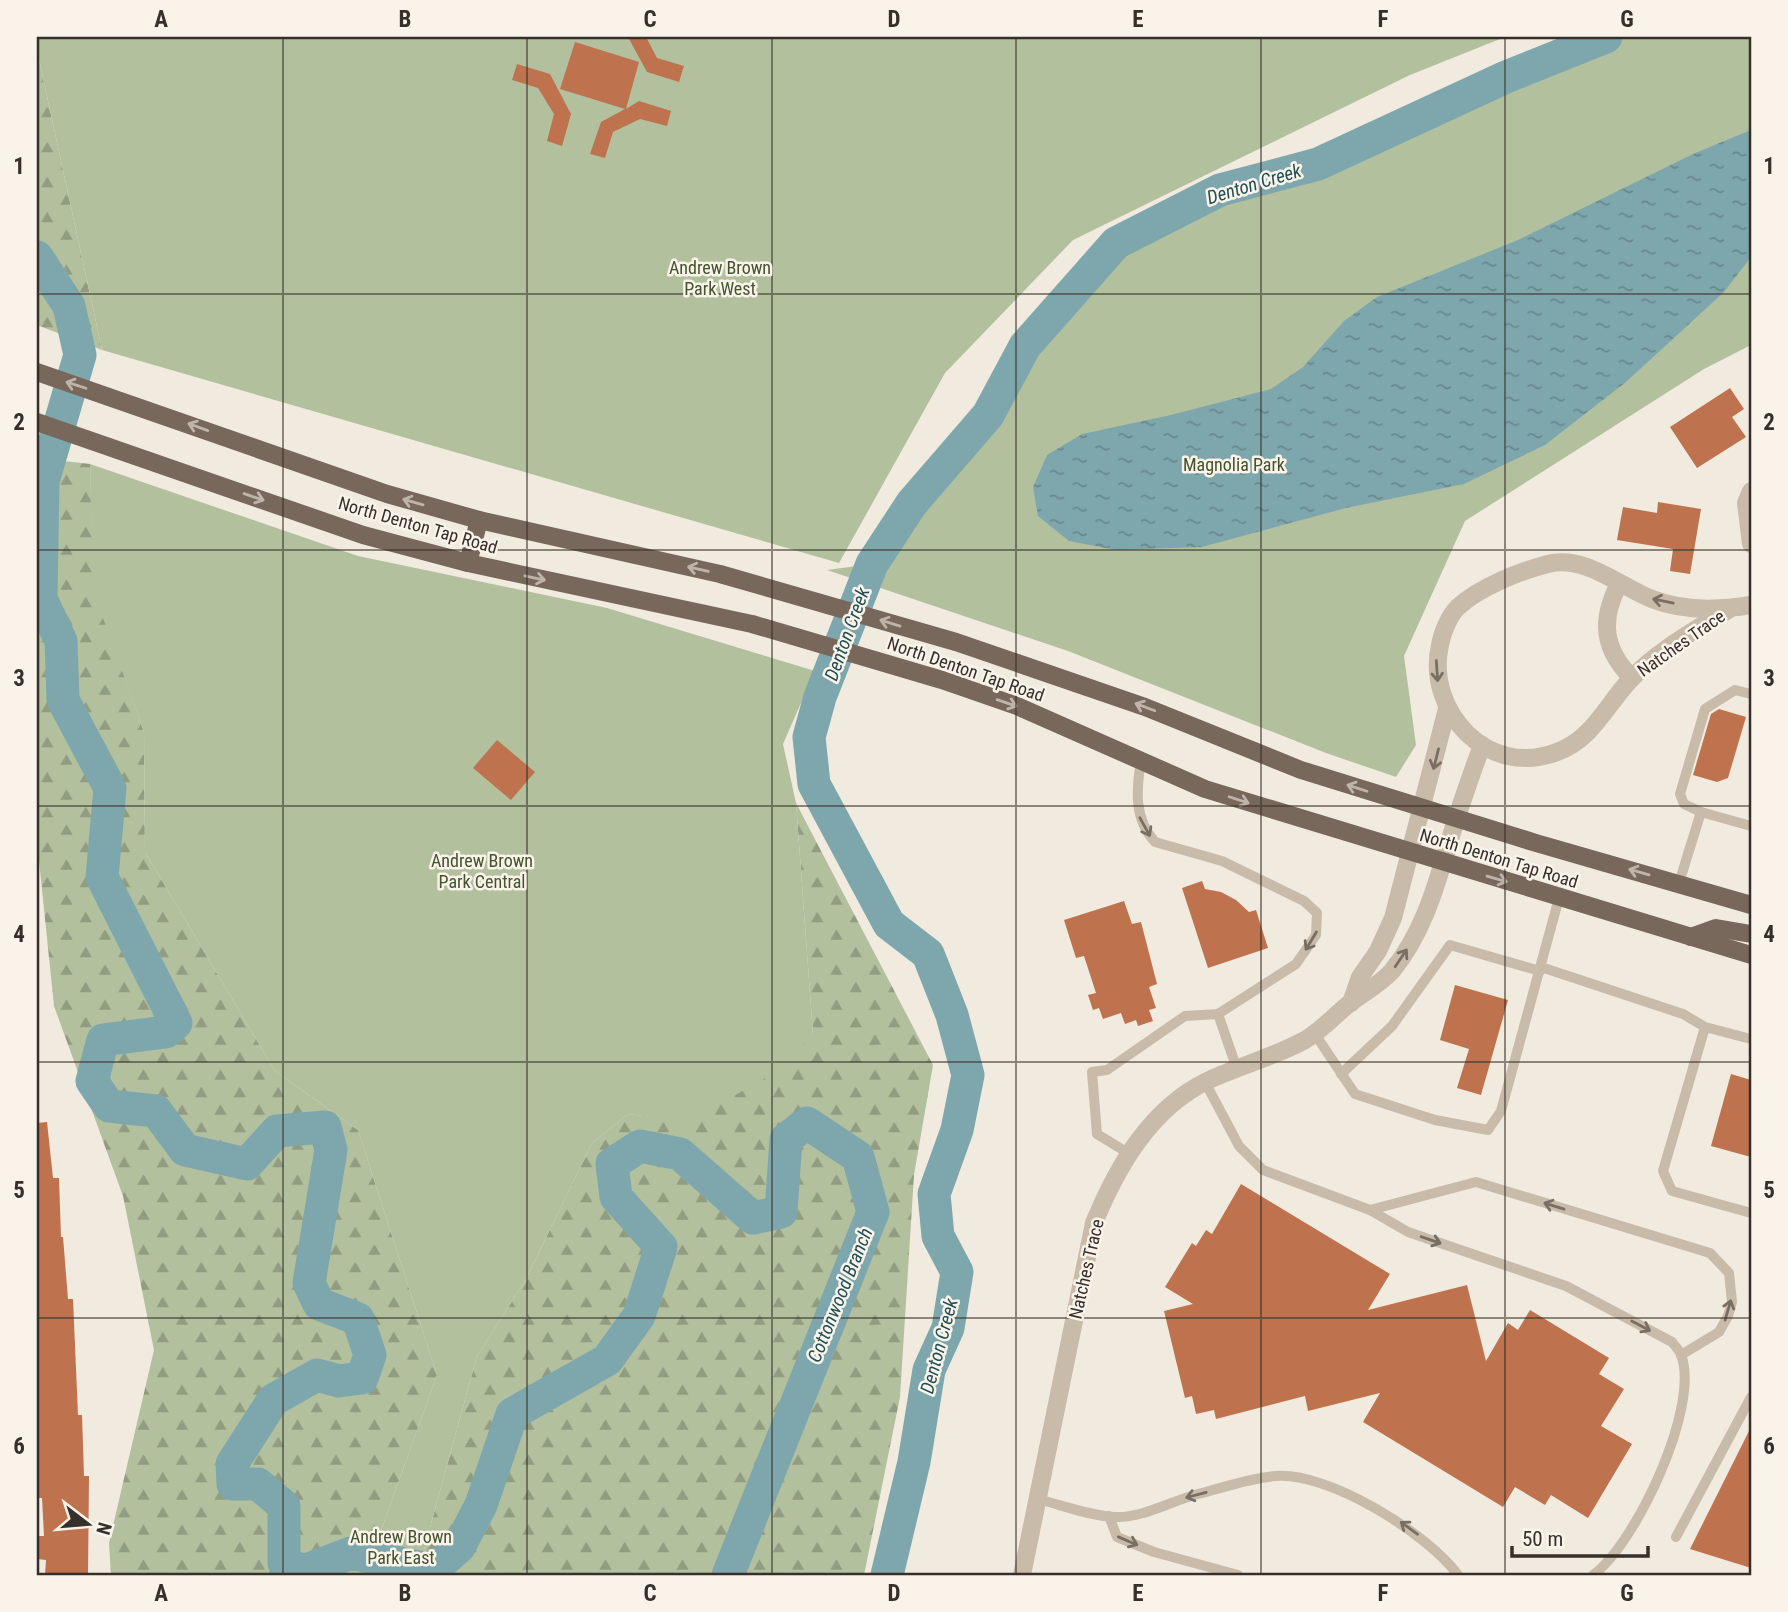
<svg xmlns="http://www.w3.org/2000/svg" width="1788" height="1612" font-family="'Roboto Condensed',sans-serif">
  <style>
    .forest { fill: url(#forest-firs) }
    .green { fill: #b2c09e }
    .water { fill: url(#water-ripples) }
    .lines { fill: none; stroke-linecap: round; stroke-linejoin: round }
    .canal { stroke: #7ea7ad; stroke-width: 19 }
    .river { stroke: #7ea7ad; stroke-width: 33 }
    .building { fill: #bf724e }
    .lane { stroke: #c9bbaa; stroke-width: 10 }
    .street { stroke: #c9bbaa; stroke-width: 18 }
    .primary { stroke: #78675b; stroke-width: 18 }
    .oneway { stroke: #bfb4aa }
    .oneway2 { stroke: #796e63 }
    .grid { fill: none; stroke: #372f29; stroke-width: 2; stroke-opacity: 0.55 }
    .labels { text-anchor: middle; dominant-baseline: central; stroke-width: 5; stroke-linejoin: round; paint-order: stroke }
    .park-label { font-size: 18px; fill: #43542e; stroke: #f9f3ea }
    .street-label { font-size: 18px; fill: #372f29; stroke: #f9f3ea }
    .water-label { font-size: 19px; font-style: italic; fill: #214f56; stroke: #f9f3ea }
    .neatline { fill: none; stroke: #372f29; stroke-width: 2.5 }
    .grid-label { font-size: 23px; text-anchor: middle; font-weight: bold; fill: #372f29 }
  </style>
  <defs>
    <pattern id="forest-firs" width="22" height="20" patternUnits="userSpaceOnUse" patternTransform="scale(1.75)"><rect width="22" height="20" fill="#b2c09e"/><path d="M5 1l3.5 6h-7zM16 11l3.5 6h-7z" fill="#929c81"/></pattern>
    <pattern id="water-ripples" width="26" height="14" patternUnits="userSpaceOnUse" patternTransform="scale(1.75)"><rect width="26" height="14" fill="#7ea7ad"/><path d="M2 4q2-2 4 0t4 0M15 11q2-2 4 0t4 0" fill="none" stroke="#68888d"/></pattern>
  </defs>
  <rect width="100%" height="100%" fill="#f1eade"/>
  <g class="forest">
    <path d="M37 50 102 350 37 325Z"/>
    <path d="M37 458 90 464 94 590 144 732 145 852 275 1071 358 1130 437 1375 365 1575H111L109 1543 154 1350 123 1196 54 1006 37 841Z"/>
    <path d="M796 803 933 1065 914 1175 900 1397 864 1575H417L477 1356 525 1281 592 1143 628 1114 688 1121 813 1034Z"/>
  </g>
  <g class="green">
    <path d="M37 37H1505L1410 75 1073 240 945 373 839 563 102 350 37 50Z"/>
    <path d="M1606 37H1751V345L1704 369 1465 521 1404 656 1416 745 1396 777 1326 753 1068 651 827 570 872 564 912 503 988 415 1025 346 1116 243 1220 190 1318 164 1506 77Z"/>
    <path d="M90 464 358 556 607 608 815 671 783 744 796 803 813 1034 780 1070 687 1122 628 1114 592 1143 525 1281 477 1356 417 1575H365L437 1375 358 1130 275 1071 145 852 144 732 93 590Z"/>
  </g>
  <path class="water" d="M1751 130V257L1724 292 1626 382 1545 445 1464 484 1346 508 1202 547 1116 550 1069 541 1038 516 1033 487 1047 455 1082 434 1171 415 1271 389 1303 367 1344 321 1377 297 1518 240 1693 154Z"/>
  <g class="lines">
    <path class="canal" d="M278 1575 284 1563"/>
    <g class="river">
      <path d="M37 257 69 306 80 355 43 481 41 599 61 641 63 700 110 788 102 877 176 1023 166 1032 103 1040 92 1081 109 1106 156 1111 185 1150 247 1164 277 1131 325 1127 331 1150 309 1283 319 1304 358 1319 370 1355 362 1378 339 1381 317 1375 273 1400 232 1464 233 1484H258L284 1506V1563L304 1571 351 1553 433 1570 459 1547 481 1505 512 1414 607 1360 639 1316 661 1247 616 1197 612 1164 640 1146 680 1154 753 1218 781 1212 786 1139 807 1123 858 1157 873 1212 728 1575"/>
      <path d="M887 1575 914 1462 929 1370 948 1328 957 1272 938 1236 934 1194 957 1130 968 1075 952 1015 928 954 889 924 814 784 809 737 820 697 872 564 912 503 988 415 1025 346 1116 243 1220 190 1318 164 1506 77 1606 37"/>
    </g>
  </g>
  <g class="building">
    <path d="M628 37H646L657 58 684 66 679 82 647 72Z"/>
    <path d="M575 42 639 62 626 109 639 101 671 111 667 126 640 119 613 132 605 158 590 154 601 122 625 109 560 89Z"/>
    <path d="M517 64 550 74 571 114 562 146 547 141 554 114 538 88 512 80Z"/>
    <path d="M1730 388 1744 409 1732 417 1746 437 1697 468 1670 427Z"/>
    <path d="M1658 502 1701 509 1690 574 1670 571 1673 549 1617 540 1623 507 1657 513Z"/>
    <path d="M1719 709 1746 717 1728 778 1717 782 1693 775 1711 714Z"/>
    <path d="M497 740 535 772 511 800 473 768Z"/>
    <path d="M1202 881 1205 889 1221 892 1236 900 1249 912 1256 910 1268 948 1208 968 1182 888Z"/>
    <path d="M1124 901 1132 924 1141 922 1157 984 1149 987 1156 1008 1149 1010 1153 1021 1138 1026 1136 1020 1125 1024 1121 1013 1103 1019 1099 1008 1093 1010 1088 995 1096 993 1084 956 1076 958 1064 920Z"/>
    <path d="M1455 985 1508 1000 1481 1095 1457 1088 1469 1049 1440 1040Z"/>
    <path d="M1731 1074 1751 1080V1157L1711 1146Z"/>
    <path d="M47 1122 53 1178H59L61 1237H63L68 1299H73L78 1415H82L84 1476H89L88 1575H45L46 1560 37 1559V1536H44L42 1498H37V1123Z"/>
    <path d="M1241 1184 1390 1274 1368 1310 1467 1285 1486 1361 1508 1323 1518 1330 1530 1310 1609 1358 1599 1374 1624 1389 1601 1426 1632 1444 1588 1518 1551 1495 1545 1505 1515 1487 1503 1507 1363 1422 1380 1393 1308 1411 1305 1396 1216 1419 1214 1410 1196 1414 1192 1396 1185 1398 1164 1311 1193 1304 1165 1287 1192 1243 1196 1246 1206 1230 1212 1234Z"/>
    <path d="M1751 1427V1568L1690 1549Z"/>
  </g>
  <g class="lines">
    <g class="lane">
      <path d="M1701 812 1684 804 1680 794 1705 709 1735 690 1751 694"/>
      <path d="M1679 883 1701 812 1751 826"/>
      <path d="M1541 967 1683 1014 1705 1027 1751 1039"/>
      <path d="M1218 1014 1237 1069"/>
      <path d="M1705 1027 1663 1171 1672 1191 1751 1213"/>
      <path d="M1315 1034 1355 1094 1435 1120 1488 1130 1501 1111 1559 898"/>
      <path d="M1341 1074 1392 1026 1450 945 1540 971"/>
      <path d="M1205 1082 1239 1146 1263 1170 1370 1210 1408 1232 1566 1286 1672 1342C1675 1346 1680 1351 1681 1355 1701 1406 1635 1545 1593 1575"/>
      <path d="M1128 1153 1097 1134 1092 1072 1107 1070 1185 1016 1218 1014 1296 964 1316 935 1317 913 1304 901 1222 861 1155 842C1134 819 1136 791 1141 761"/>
      <path d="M1370 1210 1476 1182 1710 1253 1729 1273 1732 1302 1728 1316 1719 1332 1681 1355"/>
      <path d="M1037 1499C1062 1505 1090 1516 1115 1517 1143 1518 1171 1501 1198 1494 1222 1488 1250 1478 1276 1476 1329 1472 1427 1533 1458 1575"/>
      <path d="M1109 1516 1117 1537 1154 1552 1238 1575"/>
      <path d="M1676 1537 1751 1397"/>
    </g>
    <g class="street">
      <path d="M1751 491 1746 503 1751 544"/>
      <path d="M1619 584C1600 620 1603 649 1632 678"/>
      <path d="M1731 608C1697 629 1658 650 1631 679 1606 705 1593 739 1557 752 1488 779 1425 711 1440 645 1442 633 1449 616 1458 607 1480 587 1520 571 1548 564 1584 554 1621 587 1652 599 1682 611 1720 610 1751 605"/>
      <path d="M1351 1003 1360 977 1378 951 1393 918 1447 709"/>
      <path d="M1022 1575 1094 1223C1117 1167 1150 1109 1207 1081 1239 1066 1274 1057 1305 1040 1322 1030 1335 1015 1350 1003 1365 992 1379 985 1392 971 1428 927 1439 873 1456 820 1464 795 1473 770 1482 745"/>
    </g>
    <g class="primary">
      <path d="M37 372 387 494 479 520 720 574 956 642 1145 707 1301 770 1536 843 1751 905"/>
      <path d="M37 422 363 535 468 563 752 624 942 680 1017 706 1205 789 1751 955"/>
      <path d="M468 563 479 520"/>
      <path d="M1691 937 1716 928 1751 934"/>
    </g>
  </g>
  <defs><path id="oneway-shaft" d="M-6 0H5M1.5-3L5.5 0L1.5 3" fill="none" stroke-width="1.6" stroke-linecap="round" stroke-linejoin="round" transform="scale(1.75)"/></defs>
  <g class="oneway">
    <use href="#oneway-shaft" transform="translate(76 385) rotate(-162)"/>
    <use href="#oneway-shaft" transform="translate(198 427) rotate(-160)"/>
    <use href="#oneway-shaft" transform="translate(254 497) rotate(19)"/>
    <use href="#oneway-shaft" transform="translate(413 502) rotate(-164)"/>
    <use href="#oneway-shaft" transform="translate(698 569) rotate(-167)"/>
    <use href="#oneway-shaft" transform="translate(535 578) rotate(12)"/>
    <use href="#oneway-shaft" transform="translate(890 623) rotate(-163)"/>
    <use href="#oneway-shaft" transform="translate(1007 703) rotate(19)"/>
    <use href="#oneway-shaft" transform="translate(1145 707) rotate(-159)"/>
    <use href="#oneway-shaft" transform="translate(1357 788) rotate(-162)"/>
    <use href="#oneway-shaft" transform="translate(1239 800) rotate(18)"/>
    <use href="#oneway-shaft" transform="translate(1639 872) rotate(-164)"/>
    <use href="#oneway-shaft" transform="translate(1497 879) rotate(16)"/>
  </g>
  <g class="oneway2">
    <use href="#oneway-shaft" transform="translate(1663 601) rotate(-168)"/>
    <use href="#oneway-shaft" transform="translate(1437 671) rotate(86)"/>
    <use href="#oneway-shaft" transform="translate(1436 759) rotate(104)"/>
    <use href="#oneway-shaft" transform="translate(1145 827) rotate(61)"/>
    <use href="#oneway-shaft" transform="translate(1311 941) rotate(121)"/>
    <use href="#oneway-shaft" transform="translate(1401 958) rotate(-56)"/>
    <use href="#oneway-shaft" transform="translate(1554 1206) rotate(-163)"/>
    <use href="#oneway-shaft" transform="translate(1431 1240) rotate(19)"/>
    <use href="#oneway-shaft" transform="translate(1728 1310) rotate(-74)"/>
    <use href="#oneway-shaft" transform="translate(1641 1326) rotate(28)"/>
    <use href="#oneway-shaft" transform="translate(1196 1495) rotate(165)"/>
    <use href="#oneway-shaft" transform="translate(1409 1528) rotate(-144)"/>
    <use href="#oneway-shaft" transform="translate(1128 1541) rotate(23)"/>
  </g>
  <path class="grid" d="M283 37V1575M527 37V1575M772 37V1575M1016 37V1575M1261 37V1575M1505 37V1575M37 294H1751M37 550H1751M37 806H1751M37 1062H1751M37 1318H1751"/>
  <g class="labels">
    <g class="park-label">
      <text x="720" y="267">Andrew Brown<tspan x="720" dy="21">Park West</tspan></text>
      <text x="1234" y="464">Magnolia Park</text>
      <text x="482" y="860">Andrew Brown<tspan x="482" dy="21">Park Central</tspan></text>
      <text x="401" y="1536">Andrew Brown<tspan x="401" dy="21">Park East</tspan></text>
    </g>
    <g class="street-label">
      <text transform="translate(418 525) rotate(16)">North Denton Tap Road</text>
      <text transform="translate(1681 643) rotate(-35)">Natches Trace</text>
      <text transform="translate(966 669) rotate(19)">North Denton Tap Road</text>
      <text transform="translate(1499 858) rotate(17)">North Denton Tap Road</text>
      <text transform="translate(1086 1269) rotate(-77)">Natches Trace</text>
    </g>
    <g class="water-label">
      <text transform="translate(1254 184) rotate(-17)">Denton Creek</text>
      <text transform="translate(847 634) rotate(-70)">Denton Creek</text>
      <text transform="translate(840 1295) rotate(-68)">Cottonwood Branch</text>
      <text transform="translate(939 1346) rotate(-75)">Denton Creek</text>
    </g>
  </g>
  <rect width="1788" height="1612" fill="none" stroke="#f9f3ea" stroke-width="77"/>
  <g transform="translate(88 1524) rotate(106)" stroke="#f9f3ea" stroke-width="5" paint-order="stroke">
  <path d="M0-5L12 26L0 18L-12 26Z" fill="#372f29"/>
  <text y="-10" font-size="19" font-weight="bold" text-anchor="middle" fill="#372f29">N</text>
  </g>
  <path d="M1512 1546v10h136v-10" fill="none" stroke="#372f29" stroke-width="3.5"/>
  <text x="1522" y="1546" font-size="21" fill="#372f29" stroke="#f9f3ea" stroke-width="5" paint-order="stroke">50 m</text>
  <rect x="38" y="38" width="1712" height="1536" class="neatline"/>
  <g class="grid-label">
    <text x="161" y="27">A</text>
    <text x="405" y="27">B</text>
    <text x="650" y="27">C</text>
    <text x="894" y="27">D</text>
    <text x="1138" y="27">E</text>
    <text x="1383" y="27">F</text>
    <text x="1627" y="27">G</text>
    <text x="19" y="174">1</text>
    <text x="1769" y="174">1</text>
    <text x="19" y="430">2</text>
    <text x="1769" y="430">2</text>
    <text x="19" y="686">3</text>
    <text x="1769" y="686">3</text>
    <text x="19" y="942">4</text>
    <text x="1769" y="942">4</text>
    <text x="19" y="1198">5</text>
    <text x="1769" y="1198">5</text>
    <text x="19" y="1454">6</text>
    <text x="1769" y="1454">6</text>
    <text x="161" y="1601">A</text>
    <text x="405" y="1601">B</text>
    <text x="650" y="1601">C</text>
    <text x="894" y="1601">D</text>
    <text x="1138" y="1601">E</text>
    <text x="1383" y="1601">F</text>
    <text x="1627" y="1601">G</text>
  </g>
</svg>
